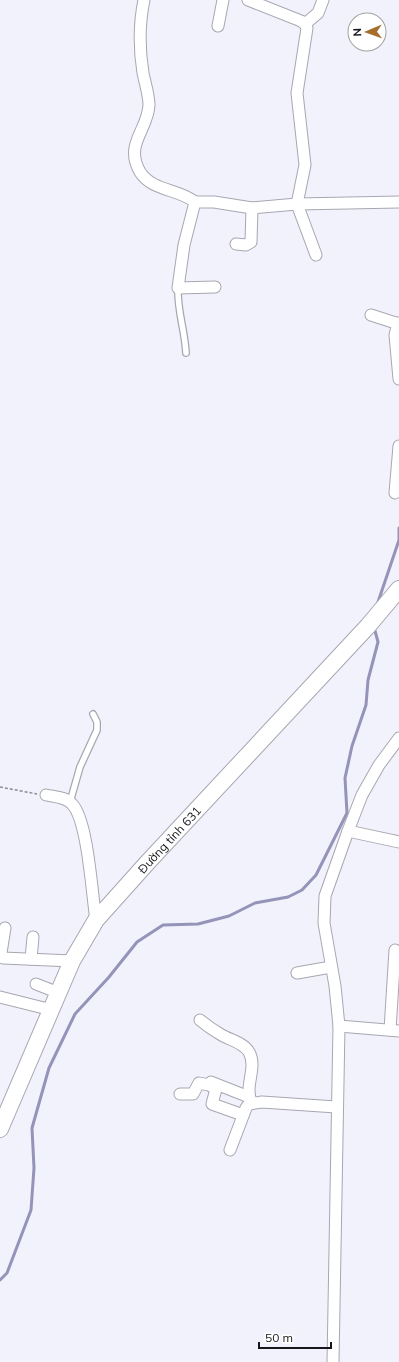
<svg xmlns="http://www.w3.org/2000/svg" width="399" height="1362" font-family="Mulish,sans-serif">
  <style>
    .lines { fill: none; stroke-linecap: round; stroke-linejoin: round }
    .stream { stroke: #9493b8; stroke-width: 3 }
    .service-casing { stroke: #a7a7b1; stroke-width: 8 }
    .minor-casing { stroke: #a7a7b1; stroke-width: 13 }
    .secondary-casing { stroke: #a7a7b1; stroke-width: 18 }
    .path { stroke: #8c8c94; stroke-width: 1.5; stroke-dasharray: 3 2; stroke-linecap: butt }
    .service { stroke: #fff; stroke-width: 5.5 }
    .minor { stroke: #fff; stroke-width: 11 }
    .secondary { stroke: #fff; stroke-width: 16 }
    .labels { text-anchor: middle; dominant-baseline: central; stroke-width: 3; stroke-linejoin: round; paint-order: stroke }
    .street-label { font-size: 12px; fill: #16161a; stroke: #fff }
  </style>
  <rect width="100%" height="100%" fill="#f2f2fd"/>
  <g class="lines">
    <g class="stream">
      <path d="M377 605 399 540V528"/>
      <path d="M0 1280 7 1273 31 1210 34 1168 32 1128 49 1068 75 1014 109 977 137 942 163 925 198 924 229 916 255 903 288 897 302 890 316 875 347 813 345 778 352 746 366 705 368 680 378 642 374 627"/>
    </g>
    <defs>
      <g id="service">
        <path d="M178 288C177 310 185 331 186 353"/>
        <path d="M70 802 80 767 97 730V722L93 714"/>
      </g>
      <g id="minor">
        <path d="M144 0C139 24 139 48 143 73 145 83 149 95 149 105 148 130 124 144 140 172 152 191 179 189 195 202L184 245 178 288 215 287"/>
        <path d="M248 0 301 21 305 24 307 28 297 93 305 165 297 204 316 255"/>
        <path d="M305 24 318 13 323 0"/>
        <path d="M218 26 223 0"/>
        <path d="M195 202H214L252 208"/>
        <path d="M236 244 246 245 251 242 252 208 297 204 399 202"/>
        <path d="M371 315 399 324"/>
        <path d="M398 323 395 335 399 379"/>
        <path d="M395 493 399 446"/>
        <path d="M46 795C55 797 66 797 72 804 88 820 92 896 96 920"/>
        <path d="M348 831 399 842"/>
        <path d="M5 928 1 953 3 958 72 961"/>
        <path d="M31 959 33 937"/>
        <path d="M297 973 331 967"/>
        <path d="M36 984 59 993"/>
        <path d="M0 997 52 1010"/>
        <path d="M200 1020C206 1025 213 1030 220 1034 229 1040 243 1042 249 1052 258 1068 243 1087 252 1103"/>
        <path d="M339 1026 399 1031"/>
        <path d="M390 1030 395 950"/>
        <path d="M211 1082 249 1097"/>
        <path d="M180 1094H193L199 1083 209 1085 216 1089 212 1104 243 1115"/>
        <path d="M230 1150 246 1108 249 1104 262 1102 336 1107"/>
        <path d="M333 1362 339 1026 335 986 324 923 325 896 348 831 362 795 379 765 399 738"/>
      </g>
      <g id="secondary">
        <path id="s1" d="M0 1129 72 961 96 920 147 863 368 626 399 589"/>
      </g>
    </defs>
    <use href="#service" class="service-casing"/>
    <use href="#minor" class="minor-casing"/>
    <use href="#secondary" class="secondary-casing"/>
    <path class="path" d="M0 787 37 794"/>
    <use href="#service" class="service"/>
    <use href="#minor" class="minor"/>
    <use href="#secondary" class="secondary"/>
  </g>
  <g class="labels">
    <g class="street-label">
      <text stroke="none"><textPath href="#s1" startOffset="339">Đường tỉnh 631</textPath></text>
    </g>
  </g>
  <g transform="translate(367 32) rotate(268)"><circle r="19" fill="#ffffff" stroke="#a2a2a3"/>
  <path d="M0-3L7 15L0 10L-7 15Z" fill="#a66e2b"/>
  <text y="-6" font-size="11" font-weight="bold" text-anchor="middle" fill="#16161a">N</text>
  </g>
  <path d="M259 1342v6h72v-6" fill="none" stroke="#16161a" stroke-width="2"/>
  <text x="265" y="1342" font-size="12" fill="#16161a" stroke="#ffffff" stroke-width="3" paint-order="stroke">50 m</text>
</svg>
